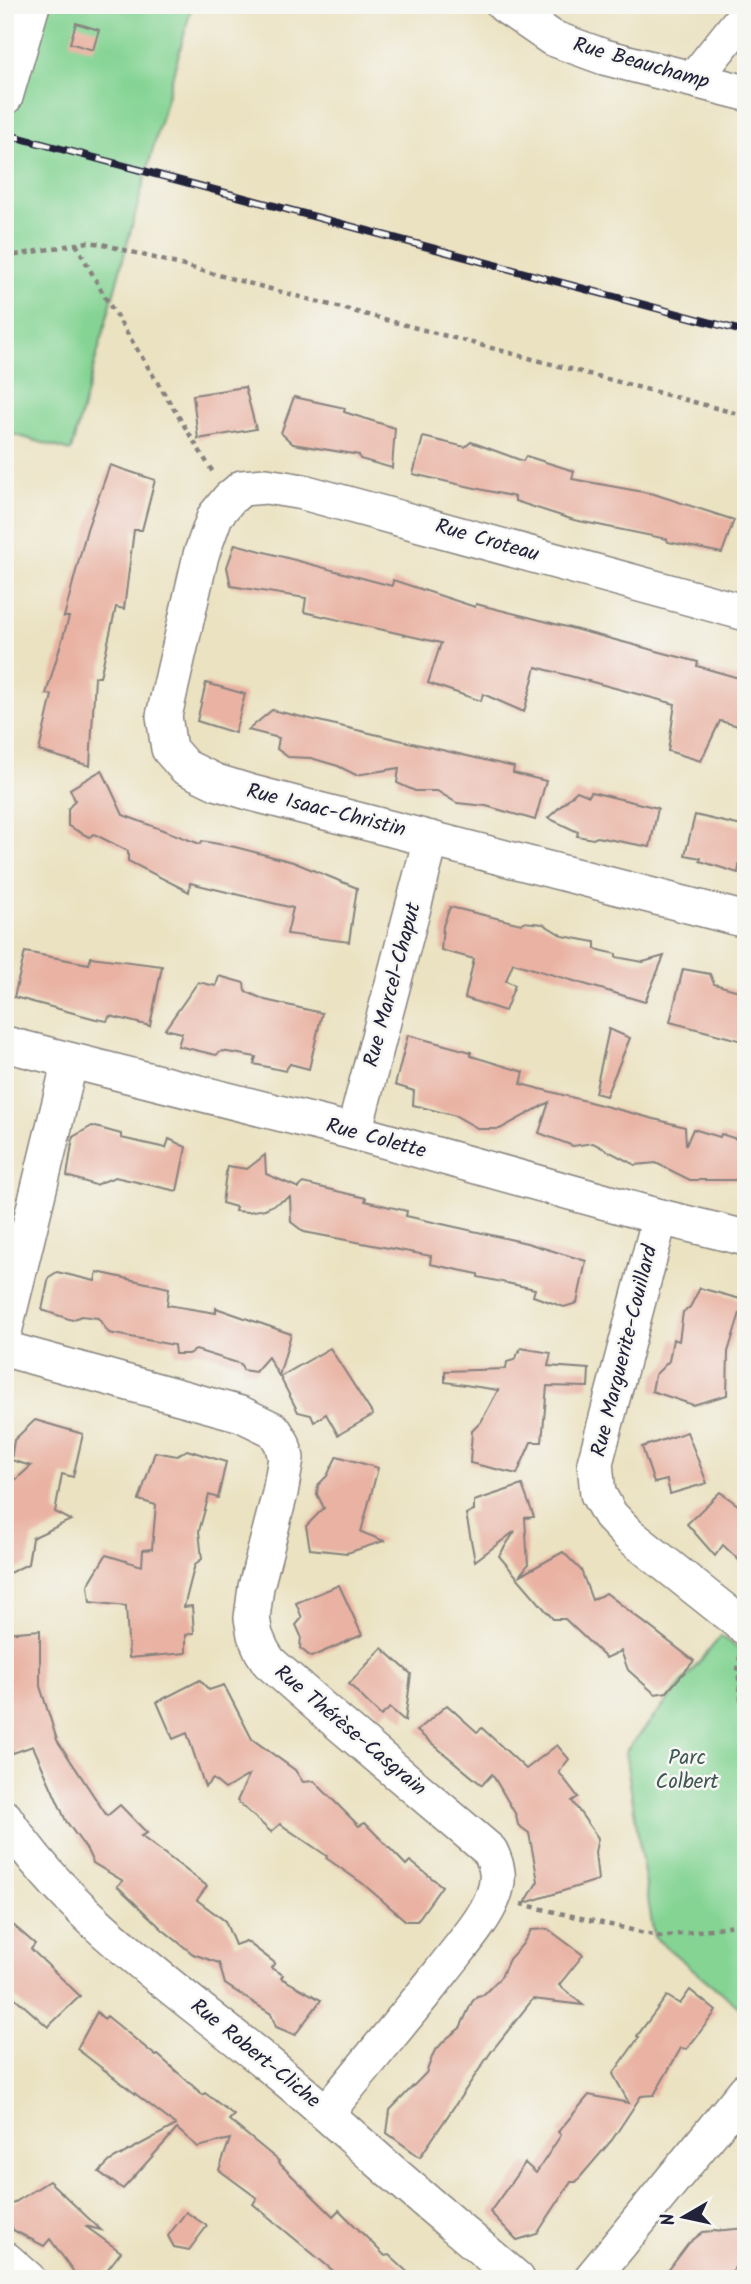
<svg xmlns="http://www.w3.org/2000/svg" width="751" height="2284" font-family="Kalam,sans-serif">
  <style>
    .green { fill: #85d494; stroke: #547b68; stroke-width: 2 }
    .building { fill: #e9b2a3 }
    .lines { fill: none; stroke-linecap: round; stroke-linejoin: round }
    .minor-casing { stroke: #86827e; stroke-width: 38 }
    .path { stroke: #86827e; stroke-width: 4.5; stroke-dasharray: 5 5; stroke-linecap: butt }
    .minor { stroke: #fff; stroke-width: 35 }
    .rail-casing { stroke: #22223b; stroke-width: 8 }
    .rail { stroke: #f6f6f2; stroke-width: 5; stroke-dasharray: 16; stroke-linecap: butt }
    .labels { text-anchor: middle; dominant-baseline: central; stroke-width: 5; stroke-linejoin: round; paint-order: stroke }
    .street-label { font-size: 21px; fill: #22223b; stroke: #f6f6f2 }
    .park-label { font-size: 21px; fill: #405756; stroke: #f6f6f2 }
  </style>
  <rect width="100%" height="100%" fill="#f6f6f2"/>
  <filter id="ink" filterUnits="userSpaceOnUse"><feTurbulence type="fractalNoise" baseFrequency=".0143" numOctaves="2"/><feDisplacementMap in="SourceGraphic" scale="14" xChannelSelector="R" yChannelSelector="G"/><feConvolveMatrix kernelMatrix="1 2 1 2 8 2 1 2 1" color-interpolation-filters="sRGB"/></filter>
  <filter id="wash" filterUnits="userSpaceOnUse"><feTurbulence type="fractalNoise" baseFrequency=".00686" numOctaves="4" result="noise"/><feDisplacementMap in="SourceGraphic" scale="28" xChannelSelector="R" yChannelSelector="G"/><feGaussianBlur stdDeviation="1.57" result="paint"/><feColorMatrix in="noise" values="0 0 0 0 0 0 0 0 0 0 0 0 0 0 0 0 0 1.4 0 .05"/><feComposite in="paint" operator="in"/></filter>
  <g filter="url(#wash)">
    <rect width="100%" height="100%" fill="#ebe2c1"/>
    <g class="green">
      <path d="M5 5H192L71 451 5 432Z"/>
      <path d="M721 1636 746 1655V2013L654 1937 625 1752Z"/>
    </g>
    <g id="blocks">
      <g class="building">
        <path d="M76 23 99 30 93 50 70 43Z"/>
        <path d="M245 387 256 429 198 439 193 395Z"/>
        <path d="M294 397 345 408 344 412 395 428 392 468 360 459 359 455 293 444 281 433Z"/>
        <path d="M423 437 465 447 471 442 523 461 526 456 574 471 572 479 654 494 734 520 722 553 668 542 667 539 574 520 515 501V497L413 474Z"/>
        <path d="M110 465 155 480 142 530H134L124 609 116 607 100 677H95L90 766 39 751 52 695 46 694 69 617H64L87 529Z"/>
        <path d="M235 544 392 586 393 580 475 607 476 604 544 621 698 662 697 666 746 680V728L720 721 701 761 668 751 675 704 536 667 524 712 483 694 481 701 428 683 441 643 304 612 306 598 231 586 227 567Z"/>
        <path d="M206 683 245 694 235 733 197 721Z"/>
        <path d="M272 710 514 767 513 773 546 781 535 820 486 806 457 803 437 791H415L397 783 399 768 356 775 338 766 311 758 288 757 277 749 279 738 248 730Z"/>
        <path d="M102 770 123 815 200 844 202 841 235 847 293 862 357 888 349 942 287 934 293 908 190 883 189 892 128 861V851L94 834 89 837 68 826V809L75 800 70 789Z"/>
        <path d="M577 791 589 796 591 792 658 808 650 847 597 837 593 839 577 836 578 832 548 818Z"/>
        <path d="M695 815 746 827 738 873 700 861 701 858 685 855Z"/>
        <path d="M450 907 521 924 523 922 543 924 563 936 595 942V949L616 954V957L643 962 664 956 645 1002 513 963 506 981 515 985 505 1011 465 998 474 959 441 950 443 926Z"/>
        <path d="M25 952 89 964 91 957 162 966 150 1026 110 1016 107 1021 96 1019 14 997Z"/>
        <path d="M683 969 710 974 714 984 746 993V1042L670 1022Z"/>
        <path d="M219 976 244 983 245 991 265 1000 322 1013 309 1069 290 1064 285 1071 254 1064 256 1057 222 1051 216 1055 178 1046 182 1033 165 1029 198 982 216 986Z"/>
        <path d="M609 1029 630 1038 606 1096 595 1093Z"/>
        <path d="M408 1035 471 1052V1056L524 1072 521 1084 685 1127 686 1145 693 1129 720 1137 721 1134 746 1142V1180H690L656 1163 635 1165 593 1143 573 1146 539 1133 549 1102 500 1129H479L456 1116 413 1105 414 1091 395 1085Z"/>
        <path d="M92 1126 121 1134V1138L166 1148 169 1139 186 1147 177 1191 115 1177 95 1185 67 1176 73 1137Z"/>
        <path d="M265 1155 266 1174 299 1188 303 1183 366 1198 365 1201 407 1211 406 1216 527 1243 586 1261 577 1303 564 1307 533 1296 535 1289 478 1277V1274L430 1264 431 1256 304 1232 291 1222 290 1197 265 1209 248 1212 235 1211 236 1207 222 1203 227 1166 247 1169Z"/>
        <path d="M57 1272 95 1281 97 1272 169 1288 167 1305 216 1313V1308L291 1334 279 1376 268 1357 255 1372 243 1370 241 1364 196 1350 188 1354H175L174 1345 109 1333 98 1318 81 1316 72 1320 42 1310 49 1277Z"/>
        <path d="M700 1288 744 1300 728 1352 727 1395 693 1405 652 1391 655 1375 669 1361 673 1339 679 1341 683 1312 690 1307Z"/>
        <path d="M330 1348 373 1415 338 1435 326 1414 314 1422 311 1415 298 1412 280 1377Z"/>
        <path d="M521 1348 551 1353 548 1366 589 1369 588 1387 547 1386 542 1442H531L517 1474 470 1463 472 1431 481 1422 498 1390 445 1382V1371L506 1369 507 1362 514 1360Z"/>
        <path d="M35 1420 83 1434 73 1477 62 1474 55 1512 71 1520 32 1538 28 1564 5 1575V1489L31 1466 11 1460 14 1440Z"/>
        <path d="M687 1432 707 1483 670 1494 667 1480 654 1483 642 1447Z"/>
        <path d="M187 1450 226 1462 218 1498 209 1495 199 1531 202 1559 195 1564 184 1607 192 1606 194 1633 186 1635V1653L129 1658 126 1606 90 1602 88 1585 106 1555 142 1566 143 1550 152 1549 156 1505 139 1500 155 1452 177 1456Z"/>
        <path d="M337 1456 378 1468 361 1532 384 1541 347 1553 310 1549 306 1526 324 1508 317 1494 318 1485 327 1476Z"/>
        <path d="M522 1485 534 1517 525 1518 528 1565 519 1576 563 1552 581 1570 592 1600 606 1593 694 1661 667 1692 655 1694 628 1670 621 1651 606 1658 565 1619H553L499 1556 515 1531 475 1561 466 1514 474 1511V1501Z"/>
        <path d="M720 1492 746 1511V1567L723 1545 715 1556 687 1524Z"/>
        <path d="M339 1585 362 1635 311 1657 300 1648 301 1636 296 1625 302 1618 296 1603Z"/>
        <path d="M40 1630V1686L57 1740 107 1816 120 1805 147 1833 141 1836 207 1886 197 1900 225 1921 235 1945 246 1941 275 1963 271 1968 283 1975 281 1978 321 2000 295 2035 276 2027 271 2014 225 1984 219 1963 193 1954 162 1929 117 1886 123 1881 93 1863 87 1850 66 1821 33 1746 13 1753 5 1731V1633Z"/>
        <path d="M382 1648 411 1674 405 1721 390 1708 381 1716 349 1684Z"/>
        <path d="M200 1680 209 1690 224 1685 252 1739 295 1770 303 1782 314 1781 359 1826 365 1823 406 1865 410 1861 442 1886 417 1921H406L362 1883 326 1858 327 1856 280 1824 271 1832 237 1801 249 1775 225 1789 213 1779 205 1787 187 1733 173 1739 157 1702Z"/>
        <path d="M447 1705 477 1732 482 1728 526 1769 557 1745 569 1759 559 1772 578 1797 572 1801 598 1838 595 1852 598 1880 525 1903 538 1881 529 1833 518 1825 516 1815 492 1774 482 1785 417 1731Z"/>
        <path d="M5 1918 35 1944 31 1949 80 1996 48 2027 5 1989Z"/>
        <path d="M548 1929 583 1955 559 1985 583 2005 533 1999 491 2052 420 2157 387 2133 390 2110 426 2073 434 2052 446 2039 460 2028 472 2002 477 1996 483 1995 501 1977 509 1959 522 1945 531 1930Z"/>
        <path d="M690 1990 716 2011 687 2049 681 2048 654 2095 641 2096 612 2140 576 2182H571L537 2234 517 2240 490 2212 525 2163 536 2173 561 2135 558 2132 589 2095 629 2103 613 2074 639 2037 637 2036 667 1996 680 2004Z"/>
        <path d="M97 2012 104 2019 107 2016 156 2056 158 2055 203 2095 205 2093 234 2115 229 2120 279 2161 278 2162 333 2216 339 2210 385 2256 389 2255 415 2279H343L253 2204 257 2198 219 2170 230 2139 198 2147 177 2129 123 2189 99 2172 110 2161 176 2125 77 2049Z"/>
        <path d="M49 2181 101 2230 85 2226 121 2252 100 2279H79L50 2239 44 2246 13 2230 6 2208Z"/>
        <path d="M186 2212 207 2226 189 2250 174 2247 168 2236Z"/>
        <path d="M746 2228V2252L727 2278 662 2279 689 2243 703 2232Z"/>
      </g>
    </g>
  </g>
  <g filter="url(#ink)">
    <use href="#blocks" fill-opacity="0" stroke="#86827e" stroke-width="2"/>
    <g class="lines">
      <defs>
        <g id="minor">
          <path d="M504 5 552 38 604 57 746 93"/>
          <path d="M694 79 746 14"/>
          <path d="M5 97 32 5"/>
          <path d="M746 613 303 492 266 486 242 488 229 499 215 516 201 555 164 716 169 749 185 767 216 782 252 793 746 920"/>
          <path d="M5 1044 354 1132 660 1217 746 1238"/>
          <path d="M354 1132 431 839"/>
          <path d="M660 1217 595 1463 598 1494 610 1515 629 1535 746 1628"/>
          <path d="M5 1328 70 1061"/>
          <path d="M5 1349 241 1414 274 1430 282 1443 286 1458 280 1493 256 1587 252 1618 255 1635 262 1651 269 1662 326 1712 490 1851C498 1867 500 1879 493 1897 485 1920 457 1951 442 1971 404 2019 365 2065 327 2112"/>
          <path d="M5 1818C69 1917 178 1990 268 2064 305 2094 340 2126 376 2158 422 2199 470 2238 517 2279"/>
          <path d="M5 2259 28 2279"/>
          <path d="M591 2279 746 2090"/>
        </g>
      </defs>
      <use href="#minor" class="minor-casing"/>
      <g class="path">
        <path d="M76 244 106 299 214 474"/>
        <path d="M5 257 88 242 102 244 746 416"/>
        <path d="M740 1656 738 1669 746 1749"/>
        <path d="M521 1904 662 1937 740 1924 746 1920"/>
      </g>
      <use href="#minor" class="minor"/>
      <defs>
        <path id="rail" d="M5 134 746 332"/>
      </defs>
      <use href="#rail" class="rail-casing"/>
      <use href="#rail" class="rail"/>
    </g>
  </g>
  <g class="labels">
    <g class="street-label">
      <text transform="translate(641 64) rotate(16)">Rue Beauchamp</text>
      <text transform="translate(487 541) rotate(16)">Rue Croteau</text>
      <text transform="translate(326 811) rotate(14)">Rue Isaac-Christin</text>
      <text transform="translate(393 985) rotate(-75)">Rue Marcel-Chaput</text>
      <text transform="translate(376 1139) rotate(15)">Rue Colette</text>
      <text transform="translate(625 1351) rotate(-76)">Rue Marguerite-Couillard</text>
      <text transform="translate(350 1731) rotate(40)">Rue Thérèse-Casgrain</text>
      <text transform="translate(255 2054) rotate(39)">Rue Robert-Cliche</text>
    </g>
    <g class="park-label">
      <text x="687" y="1758">Parc<tspan x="687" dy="24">Colbert</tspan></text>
    </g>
  </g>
  <rect width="751" height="2284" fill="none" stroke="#f6f6f2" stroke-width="28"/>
  <g transform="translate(684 2217) rotate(261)" stroke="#f6f6f2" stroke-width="5" paint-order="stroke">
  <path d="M0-5L12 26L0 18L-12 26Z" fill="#22223b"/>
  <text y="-10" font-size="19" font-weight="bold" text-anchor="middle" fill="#22223b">N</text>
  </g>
</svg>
